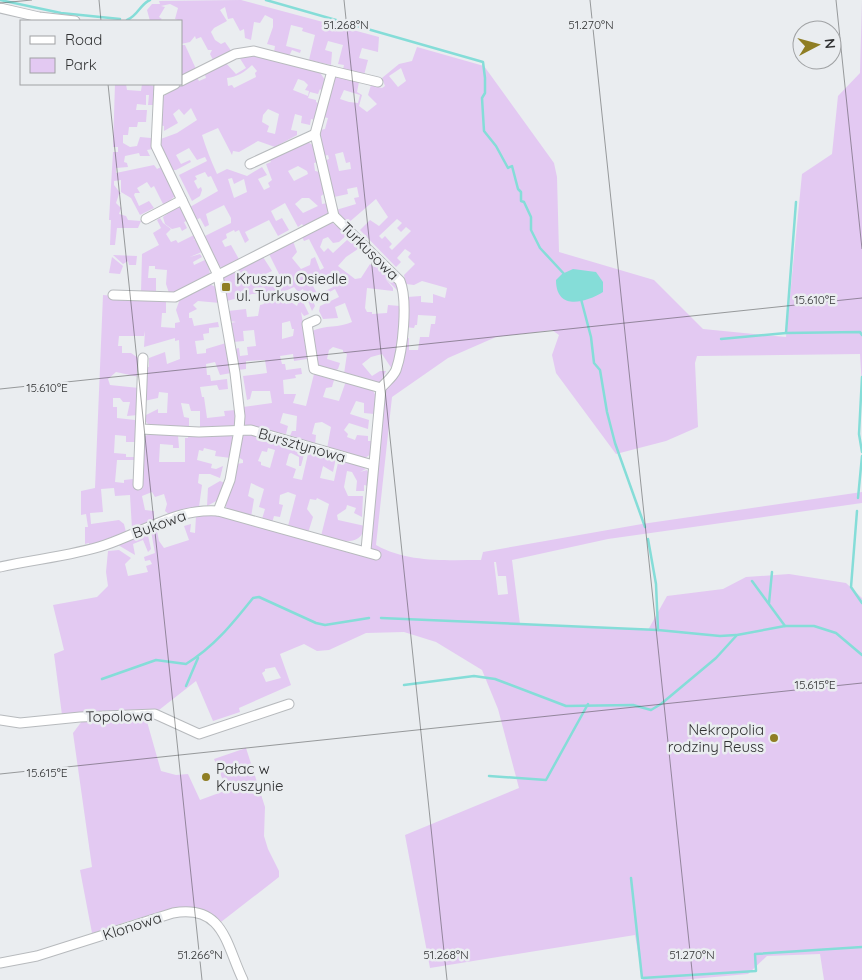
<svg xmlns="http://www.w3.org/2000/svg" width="862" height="980" font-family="Quicksand,sans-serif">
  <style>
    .green { fill: #e3c9f2; fill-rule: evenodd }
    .water { fill: #85ddd8 }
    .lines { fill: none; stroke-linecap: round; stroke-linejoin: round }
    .stream { stroke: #85ddd8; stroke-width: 2.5 }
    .minor-casing { stroke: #b7babd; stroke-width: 11 }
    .minor { stroke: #fff; stroke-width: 9 }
    .ticks { fill: none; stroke: #313233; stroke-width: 1; stroke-opacity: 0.45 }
    .poi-dot { fill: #8f7e24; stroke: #eaedf0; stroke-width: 2 }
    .labels { text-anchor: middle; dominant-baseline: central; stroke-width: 5; stroke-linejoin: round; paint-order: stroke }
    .street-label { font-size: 15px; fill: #313233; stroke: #eaedf0 }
    .poi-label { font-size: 15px; fill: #313233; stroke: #eaedf0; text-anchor: start }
    .ticks-label { font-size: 12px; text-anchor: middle; fill: #313233; stroke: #eaedf0; stroke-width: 5; stroke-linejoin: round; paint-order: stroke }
  </style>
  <rect width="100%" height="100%" fill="#eaedf0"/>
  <g class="green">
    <path d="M241 0 379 37 378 52 362 48 359 58 368 60 364 75 343 70 344 65 338 64 343 45 328 41 325 50 332 52 331 65 309 60 315 35 302 31 303 28 291 25 286 46 301 50 300 53 292 50 289 56 274 52 275 46 267 44 273 27V19L265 15 260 23 254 22 251 40 245 38 244 29 240 31 233 18 228 19 225 7 220 10 227 21 214 28 211 32 215 40 221 44 225 42 232 52 213 60 210 54 212 50H208L201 37 196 39 195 36 190 42 181 44V21L175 19 178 8 170 4 161 6 165 7 159 17 162 19 159 21H150L147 10 152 4H160L159 1Z"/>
    <path d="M862 0V387L860 354 697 356 695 363 698 427 666 441 616 454 556 373 552 355 559 335 552 330 496 337 448 358 392 397 376 545C408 563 446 560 481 560L483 552 642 524 862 492V503L608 539 512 560 520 624 648 630 667 596 723 589 746 577 789 574 846 583 862 598V980H824L820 954 767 956 748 974 681 980H643L635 935 430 968 405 835 519 788 498 709 482 670 436 642 404 632 366 633 329 650 317 651 304 644 280 654 291 685 239 708 240 712 213 721 196 681 159 710 62 715 54 654 64 650 53 605 97 597 108 586 106 572 108 551 119 550 131 558 125 564 128 576 148 572 146 566 152 564 150 560 145 561 144 557 155 553 151 531C155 527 161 525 167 526L157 531 159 541 164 548 189 540 184 526 191 524 190 532 195 533 196 516 212 513 369 555 384 391 400 373 405 339 409 338V350H418L420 337H429L431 324H435L436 316 418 315 417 325H415L414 328 405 327 407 297 421 296V302L433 303V294L445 298 447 288 422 281 414 285 406 284 404 275 415 264 408 257 411 253 405 249 397 258 401 262 396 267 360 230 370 220 379 226 388 217 376 199 347 224 336 210 356 204 354 198 359 197 357 187 347 189 348 194 334 197 324 161 329 159 328 155 324 156 320 130 325 129 328 118 323 117 336 75 359 82 357 92 362 95 359 106 367 112 377 104 368 95 371 85 382 88 385 86 382 78 399 64 412 61 417 47 484 66 554 163 557 177 559 252 654 280 703 329 786 337 802 174 832 154 838 96 860 73ZM401 68 406 81 398 87 389 76ZM344 90 360 95 358 103 349 102 340 99ZM343 152 346 163 350 162 351 169 339 171 335 154ZM397 219 402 223 397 228 401 232 406 227 411 231 392 250 389 247 392 244 385 236 382 239 379 236ZM494 562H496L498 576H506L508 594 498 595ZM275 667 281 678 266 682 262 673 265 671V669Z"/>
    <path d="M181 45H185L196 69 181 77Z"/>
    <path d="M257 55 319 71 325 80 323 92 320 89 318 94 310 92 308 98 316 100V102L320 104 315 120 311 119 310 125 301 123 302 116 295 114 291 130 297 131V135L275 147 258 141 239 152 233 151 232 155 218 128 202 135C206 148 211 161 217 174L227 169 247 176 262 167 267 175 258 179 264 190 270 187 268 183 272 180 266 164 271 162 269 159 308 142 314 146 318 162 314 163 315 171 320 172 325 193 321 196 322 204 328 203V214L305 228 302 224 298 227 285 203 271 211 276 221 282 218 289 230 278 236 269 220 245 232 249 240 245 243 239 230 235 232 234 230 226 234 227 238 222 241 225 247 231 245 240 261 223 268 217 265 205 236 231 223V218L224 205 206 214 209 225 205 227 200 218 196 220 190 207 218 191 211 176 208 177 205 172 195 176 197 179 194 181 198 189 201 187 202 190 200 196 192 201 179 175 207 161 205 157 197 160 189 148 176 155 181 164 190 160 191 162 176 170H170L158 140 177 133 197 120 191 108 184 115 179 109 173 114 178 123 164 131V126L159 125 162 97 196 76 199 81 206 78 204 72 225 62 236 74 246 68 239 57ZM252 65 257 71 255 73 256 77 234 88 232 85 228 86 227 78C237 77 245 72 252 65ZM298 79 304 81 308 85 305 90 309 91 308 96 293 90ZM268 109 279 114 275 134 267 132 269 126 262 122 263 115ZM298 166 307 171 308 174 294 181 288 171ZM232 178 234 184 244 179 247 192 234 198 228 179ZM302 198H309L318 206 303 213 295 204Z"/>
    <path d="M115 84H126L127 90 141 91 142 84 155 86 154 105H148L149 95H146V105L137 104 136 110H147L146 122H138L137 127H129L128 135H123V143L130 147 137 146 140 137 151 138 153 149 147 150 150 156H140L139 153 125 156 124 162 127 163 128 167 116 168V173L154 165 157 169 161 167 175 196 164 206 154 186 151 188 147 182 137 188 140 193H135L134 195 139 206 149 201 154 208 140 215 131 198 121 192V180L114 181V185L121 194H119L116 203 121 208 119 214 126 216 128 220 141 221 138 228H117L115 245H110L111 220H109L113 152H118V147H113Z"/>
    <path d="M177 207 183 209 189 220 184 222 187 228 182 231 180 227 172 229 165 224 163 217 167 214 166 211Z"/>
    <path d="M160 218 163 223 171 229 166 234 171 242 176 240 178 243 196 234 198 237 193 240 198 239 204 251 190 257 200 254 202 257 193 262 194 265 207 259 210 274 179 292 169 293 166 284 167 270 155 269V266H149L148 278H156V293L141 292 142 254 159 245 153 233 161 228 157 220Z"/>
    <path d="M331 222 348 234 339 242 333 243 328 237 323 239 320 247 324 252 328 248 333 253 347 240 351 243 354 241 361 247 346 257 338 266 355 279 361 278 370 264 374 267 377 263 392 277 400 289 397 290 384 277 393 288V291L367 288 365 308 367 312H372V314L387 313 388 305 400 306 397 354 392 369 382 354 371 357 362 364 372 376 380 371H386L380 383 375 384 344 374 347 354 343 352V350L333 347 329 350 327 359 340 363 338 369 334 371 317 366 312 331C324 325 340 328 352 322L345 303 335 307 338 318 323 319 319 311 320 306 339 297 335 289 313 301 315 306 312 311 303 289 298 292 294 287 281 293 279 297 286 304 291 302 297 306 299 301 303 302 309 314 304 316 301 312 308 350 306 351 307 359 294 361 293 354 280 356 282 364H285L286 370 301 368 302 374 295 375 296 378 283 380 284 394H296L293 403 306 406 314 374 334 380 332 387 326 388 323 397 339 401 346 381 372 389 376 396 374 414 364 413V403L356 401 350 414 369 420 368 429 349 423 344 430 348 434 347 437 355 440 357 435 368 436V441H372L371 454 365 458 327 449 331 427 322 422 315 423 312 434 316 435 315 445 295 440 296 437 290 436 292 431H296L297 416 283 413 280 423 288 426 286 434 253 429 244 424 243 407 272 403 270 391H252L250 399 247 400 243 376 267 373 265 360 246 361V369L238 370 235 349 239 348 240 356 248 355 247 347 256 346 254 330 243 331 244 341 233 342 230 323 236 322 230 321 228 311 246 309 247 317 258 316 260 305 264 304 262 294H252L227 301 222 279 223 276 263 257 272 271 261 276 265 286 277 280 278 288 287 285 288 279 286 278 282 280 269 254 293 241 297 252 292 258 301 269 310 265 311 259 315 257 320 270 324 268 309 239 304 241 302 237ZM323 280 324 282 329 280 333 287 318 295 313 286ZM290 321 292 329H294L293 336 282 339V323Z"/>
    <path d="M113 255 137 256 136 265H129L128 261 123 264Z"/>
    <path d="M112 257 123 266 120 274 109 273Z"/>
    <path d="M209 284 216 287 220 303 198 301 193 305 197 309 189 313V318H192L194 326 218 322 219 327 209 328V333L203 334 204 340 195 341 197 354 206 353V349L226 343 231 373 220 375 215 362 206 364 207 375H210L211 381 227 379 228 389 219 390 217 385 200 387 202 397H204L207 418 225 416 224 411 236 410 235 424 232 427 200 430V411H191L189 404 181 403 184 417 189 418V429H173V426L172 429 150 426 146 422 144 416 158 409V413H167L168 393 159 392 158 398 144 401 146 367H149V358L165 352 167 364 180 359 179 340 175 341V338L144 347 145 331 144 336H119L118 346H122V353H131L141 360 139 377 116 372 108 379 110 385 139 388 138 415 127 416 130 402H123L120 398H113V407H117V418L135 420V424H138L137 442H126V436L115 435 114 453 126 454V457H134V460H117L115 482 124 483V480L133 479V487L143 488 141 484 144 437 150 433 178 435 179 448H173V445L160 444 159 462H185V438H188V435H231L234 438 231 458 215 456 216 451 204 448 203 451 199 450 197 460 212 464 211 468 216 469 223 466 220 478 210 474H199L198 483 202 485 199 507 170 515 165 511 167 504 164 494 155 497 152 492 142 496 145 510 154 511V519L132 529 130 495 115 496 114 488 101 489 103 512 90 513 91 524 119 520 124 524 126 532 89 546V543L85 544V527H88L86 514 81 515V491L95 488 103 295 166 300V313H162L161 327 175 328V323L180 322 176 310 180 299Z"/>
    <path d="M249 433 265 437 264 440 281 445 282 441 305 451 301 466H299V457L291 453 289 454 286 465 296 469 293 478 302 480 308 454H312L309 453 310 450 336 458 333 472 323 466 320 478 334 481 339 458 366 469 360 472 367 470 369 474 368 486 364 485V491H356L357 481 352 472 347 471 344 487 348 496H363L362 517 354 513 356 508 347 505 346 509 337 515 338 520 365 526C361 549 336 540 321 536L329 504 317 498 316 500 310 499 307 509 313 517 308 533 288 526 296 495 288 492 280 495 279 504 283 505 280 517 274 516 272 523 262 519 265 509 259 507 264 489 251 483 248 496 254 499 251 517 227 510 225 502 236 464 243 463V460L238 457 242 437ZM268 448 275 450 270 468 261 465V462L258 461 262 451 267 452Z"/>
    <path d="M220 481 225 483 218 500 207 506 208 488Z"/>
    <path d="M147 531 151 549 148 552 143 540 133 544 135 555 118 545Z"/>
    <path d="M146 718 161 771 176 775 188 774 200 800 227 790 214 759 246 748 265 807 264 836 268 849 279 871V877L221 922C215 919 208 913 201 910 175 903 118 925 92 933L80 870 92 867 73 733 82 721Z"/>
  </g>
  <path class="water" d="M573 269 596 272 603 282V292C585 303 556 311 556 280L562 274Z"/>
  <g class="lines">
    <g class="stream">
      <path d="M0 0 61 13 120 19"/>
      <path d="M266 0 483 62 485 78V93L482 98 484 131 496 146 508 168 512 166 518 189 521 192V201L524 202 531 217V230L540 248 566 276"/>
      <path d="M127 20C138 16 140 4 150 0"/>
      <path d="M581 299 591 337 594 363 600 370 607 412 615 443 645 527"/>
      <path d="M786 333 796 202"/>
      <path d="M721 339 786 333 860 332 862 335"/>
      <path d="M862 377 859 434 862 452"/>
      <path d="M858 498 862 456"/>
      <path d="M857 511 851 587 862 603"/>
      <path d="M648 539 656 584 658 630"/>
      <path d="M752 581 785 626"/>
      <path d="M769 603 772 572"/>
      <path d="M381 618 658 630 720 636 736 635"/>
      <path d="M102 679 156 660 186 664C214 647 233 623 253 598L259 597 316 623 325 625 369 618"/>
      <path d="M404 685 474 676 495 679 566 706 633 705 651 710 661 704 716 658 737 635 785 626H814L836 633 862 655"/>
      <path d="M186 686 198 658"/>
      <path d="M489 776 546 780 588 704"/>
      <path d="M631 878 642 978 756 971 755 954 862 947"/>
    </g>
    <defs>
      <g id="minor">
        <path d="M0 8 39 17 75 21"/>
        <path d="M332 71 378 82"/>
        <path d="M181 81 235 54 254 51 332 71 315 134 334 216 400 281C408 300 403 350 396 370 393 377 386 382 381 388L366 550"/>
        <path d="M159 84 156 146 218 275 235 373 240 416 239 430 230 480 218 511"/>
        <path d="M159 92 175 84"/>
        <path d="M250 164 315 134"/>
        <path d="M146 219 182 200"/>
        <path d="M113 295 175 297 334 216"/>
        <path d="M316 320 307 324 314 369 381 388"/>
        <path d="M141 429 199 432 251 430 373 465"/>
        <path d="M138 485 143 358"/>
        <path d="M0 567C35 559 72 556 105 545 144 532 176 508 218 511L376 555"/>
        <path d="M0 720 20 723 80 717 155 714 199 734 289 704"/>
        <path d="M0 963 37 956 173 913C224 904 226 945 243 980"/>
      </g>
    </defs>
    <use href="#minor" class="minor-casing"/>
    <use href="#minor" class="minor"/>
  </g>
  <path class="ticks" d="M99 0 101 21M344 0 447 980M590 0 693 980M836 0 862 249M0 3 32 0M108 84 202 980M0 389 862 298M0 774 862 683"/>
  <g class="poi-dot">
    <rect x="221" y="282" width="10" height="10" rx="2.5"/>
    <circle cx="774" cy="738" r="5"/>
    <circle cx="206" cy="777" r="5"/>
  </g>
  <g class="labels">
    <g class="street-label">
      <text transform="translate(370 251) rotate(45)">Turkusowa</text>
      <text transform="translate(302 445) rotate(16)">Bursztynowa</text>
      <text transform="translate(159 524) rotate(-20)">Bukowa</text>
      <text transform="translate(119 716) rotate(-1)">Topolowa</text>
      <text transform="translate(132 926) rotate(-18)">Klonowa</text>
    </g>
    <g class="poi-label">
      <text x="236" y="278">Kruszyn Osiedle<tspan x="236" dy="17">ul. Turkusowa</tspan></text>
      <text x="764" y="729" text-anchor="end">Nekropolia<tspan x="764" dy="17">rodziny Reuss</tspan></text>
      <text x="216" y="768">Pałac w<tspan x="216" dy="17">Kruszynie</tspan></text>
    </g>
  </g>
  <g class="ticks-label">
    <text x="346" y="29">51.268°N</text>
    <text x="591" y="29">51.270°N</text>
    <text x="815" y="304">15.610°E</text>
    <text x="47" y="392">15.610°E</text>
    <text x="815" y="689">15.615°E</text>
    <text x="47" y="777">15.615°E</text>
    <text x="200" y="959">51.266°N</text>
    <text x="446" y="959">51.268°N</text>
    <text x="692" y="959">51.270°N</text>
  </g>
  <rect x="20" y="20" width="162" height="65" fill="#eaedf0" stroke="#a0a2a4"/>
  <rect x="30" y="36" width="25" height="8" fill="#ffffff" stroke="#a0a2a4"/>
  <text x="65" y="45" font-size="15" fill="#313233">Road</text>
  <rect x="30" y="58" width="25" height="15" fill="#e3c9f2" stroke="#a0a2a4"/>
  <text x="65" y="70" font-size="15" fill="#313233">Park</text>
  <g transform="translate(817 45) rotate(84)"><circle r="24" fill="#eaedf0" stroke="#a0a2a4"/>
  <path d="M0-4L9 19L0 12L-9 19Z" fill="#8f7e24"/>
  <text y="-8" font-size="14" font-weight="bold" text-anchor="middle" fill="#313233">N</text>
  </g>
</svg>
